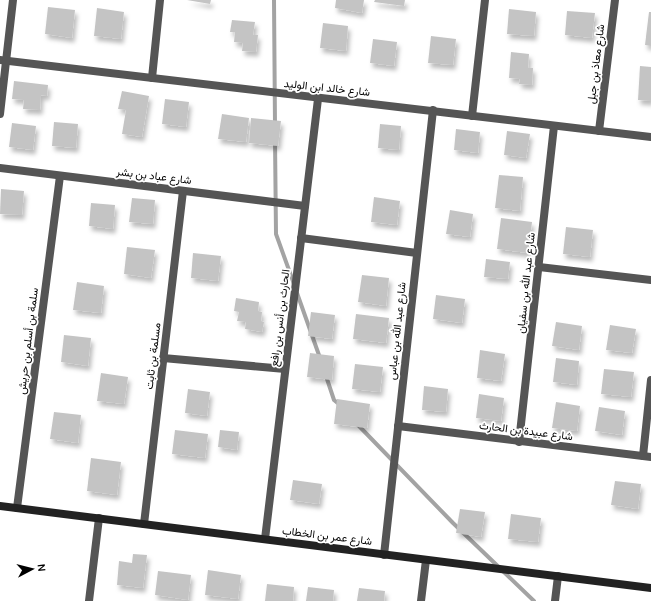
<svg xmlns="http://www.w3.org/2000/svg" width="651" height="601" font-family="Karla,Vazirmatn,sans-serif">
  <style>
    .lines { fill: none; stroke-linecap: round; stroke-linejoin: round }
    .stream { stroke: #a3a3a3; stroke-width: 4 }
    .building { fill: #c4c4c4; filter: url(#shadow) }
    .street { stroke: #555; stroke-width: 8 }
    .secondary { stroke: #222; stroke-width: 8 }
    .labels { text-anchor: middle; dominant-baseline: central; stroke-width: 3.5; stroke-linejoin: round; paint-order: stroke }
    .street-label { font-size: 11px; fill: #000; stroke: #fff }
  </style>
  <defs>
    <filter id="shadow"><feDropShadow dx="2.5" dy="4.5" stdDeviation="2" flood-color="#0004"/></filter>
  </defs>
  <rect width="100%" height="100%" fill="#fff"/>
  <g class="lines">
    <g class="stream">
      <path d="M274 0 275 125"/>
      <path d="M275 140 276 234 294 284"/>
      <path d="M297 293 320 358"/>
      <path d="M326 376 334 400 340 405"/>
      <path d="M358 425 453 523 534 601"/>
    </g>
  </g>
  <g class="building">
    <path d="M187 0H211L210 4Z"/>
    <path d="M336 0H364L362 13 335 8Z"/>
    <path d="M375 0H405L404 6 374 2Z"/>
    <path d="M48 7 75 10 72 38 45 34Z"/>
    <path d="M97 8 124 12 121 39 94 36Z"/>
    <path d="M509 9 536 12 534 36 507 34Z"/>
    <path d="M567 11 595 13 592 38 565 35Z"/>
    <path d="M649 12H651V46L645 45Z"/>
    <path d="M232 20 255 22 253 35H258L256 52 242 51 243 43 234 42 235 32H230Z"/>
    <path d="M323 23 348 26 346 51 320 48Z"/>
    <path d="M431 36 456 39 453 65 428 63Z"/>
    <path d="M373 39 397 42 394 66 370 63Z"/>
    <path d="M511 52 529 54 528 68H533L532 85 519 84 520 79 509 78Z"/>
    <path d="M640 66 651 67V101L638 100Z"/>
    <path d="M14 81 48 85 47 96 41 95 40 110 23 109 24 100 12 99Z"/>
    <path d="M122 91 149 96 142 137 122 134 126 110 118 109Z"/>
    <path d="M165 99 189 102 186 127 162 124Z"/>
    <path d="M222 114 249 118 246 142 218 139Z"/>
    <path d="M251 118 281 121 278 146 249 143Z"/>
    <path d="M54 122 78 124 76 148 52 146Z"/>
    <path d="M12 123 36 126 33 150 9 147Z"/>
    <path d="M380 124 401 126 399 150 378 148Z"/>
    <path d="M456 129 480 132 478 153 454 150Z"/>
    <path d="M507 131 530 134 526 158 504 155Z"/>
    <path d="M499 175 523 177 520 211 495 208Z"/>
    <path d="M1 189 24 191 22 215 0 214Z"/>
    <path d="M374 197 400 201 397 225 371 222Z"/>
    <path d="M132 198 155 200 153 224 129 222Z"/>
    <path d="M91 203 115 205 113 229 89 226Z"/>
    <path d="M450 210 473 214 470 237 446 234Z"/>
    <path d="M501 218 532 222 528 253 497 249Z"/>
    <path d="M566 227 593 230 590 257 563 254Z"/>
    <path d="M127 247 155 250 151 278 124 274Z"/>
    <path d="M193 253 221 256 218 281 191 278Z"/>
    <path d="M486 259 510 262 508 279 484 277Z"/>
    <path d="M362 275 389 278 386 306 358 302Z"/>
    <path d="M77 282 104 286 101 313 73 310Z"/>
    <path d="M436 295 465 299 462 323 433 319Z"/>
    <path d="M236 298 259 302 258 311 262 312 261 321 264 322 262 332 245 329 246 322 237 321 239 312 234 311Z"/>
    <path d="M311 312 335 315 332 339 308 336Z"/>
    <path d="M356 314 389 318 386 343 353 339Z"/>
    <path d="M556 322 582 326 579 350 552 346Z"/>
    <path d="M610 325 636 329 632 353 606 350Z"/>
    <path d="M64 335 91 338 88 366 61 362Z"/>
    <path d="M480 350 505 354 501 381 477 378Z"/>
    <path d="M310 353 334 356 332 380 307 377Z"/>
    <path d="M556 358 579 361 577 385 553 382Z"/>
    <path d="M355 364 383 367 380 392 352 389Z"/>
    <path d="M604 369 634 372 631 397 601 394Z"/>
    <path d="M101 373 128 377 124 404 97 401Z"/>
    <path d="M424 386 448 389 446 412 422 410Z"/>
    <path d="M188 389 210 392 207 416 185 413Z"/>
    <path d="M479 394 504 398 501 421 476 418Z"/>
    <path d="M337 399 370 404 367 428 334 424Z"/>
    <path d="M556 402 580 406 577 431 552 428Z"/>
    <path d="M599 407 625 411 622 435 595 431Z"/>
    <path d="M54 412 81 415 78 443 50 439Z"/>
    <path d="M175 430 208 434 205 458 172 454Z"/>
    <path d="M220 430 239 432 237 450 218 447Z"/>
    <path d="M91 458 121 462 117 495 87 491Z"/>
    <path d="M293 480 322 484 319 504 290 500Z"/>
    <path d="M615 481 641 484 638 509 611 505Z"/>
    <path d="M460 509 485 512 481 537 456 533Z"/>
    <path d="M511 514 541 518 538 542 508 539Z"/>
    <path d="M133 554 147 555 143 588 117 585 119 561 132 563Z"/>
    <path d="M208 570 241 575 238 599 205 595Z"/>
    <path d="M158 571 191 575 188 600 155 595Z"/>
    <path d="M267 584 294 587 293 601H265Z"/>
    <path d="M308 587 334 590 333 601H306Z"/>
    <path d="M359 588 385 591 384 601H357Z"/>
  </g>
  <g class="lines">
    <g class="street">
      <path d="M0 60 651 137"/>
      <path d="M152 78 160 0"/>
      <path d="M0 114 13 0"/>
      <path d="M472 116 485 0"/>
      <path d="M599 131 615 0"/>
      <path d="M0 168 305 206"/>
      <path d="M301 238 417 253"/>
      <path d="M539 267 651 280"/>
      <path d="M163 358 285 369"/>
      <path d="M398 426 651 457"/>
      <path d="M519 442 554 126"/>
      <path d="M643 456 651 380"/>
      <path d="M17 508 60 176"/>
      <path d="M144 524 183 191"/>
      <path d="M265 539 318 99"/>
      <path d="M384 555 433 110"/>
      <path d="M89 601 99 518"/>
      <path d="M421 601 426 560"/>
      <path d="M555 601 558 576"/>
    </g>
    <path class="secondary" d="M0 506 651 588"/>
  </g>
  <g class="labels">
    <g class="street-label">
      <text transform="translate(596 64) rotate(-83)">شارع معاذ بن جبل</text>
      <text transform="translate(327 88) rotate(6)">شارع خالد ابن الوليد</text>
      <text transform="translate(154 176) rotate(7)">شارع عباد بن بشر</text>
      <text transform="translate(526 283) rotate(-84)">شارع عبد الله بن سفيان</text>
      <text transform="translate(280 318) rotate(-83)">الحارث بن أنس بن رافع</text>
      <text transform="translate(397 331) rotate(-84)">شارع عبد الله بن عباس</text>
      <text transform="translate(28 341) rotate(-83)">سلمة بن أسلم بن حريش</text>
      <text transform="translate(153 356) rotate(-83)">مسلمة بن ثابت</text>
      <text transform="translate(526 431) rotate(7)">شارع عبيدة بن الحارث</text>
      <text transform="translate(327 536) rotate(7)">شارع عمر بن الخطاب</text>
    </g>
  </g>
  <g transform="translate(32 569) rotate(83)" stroke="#ffffff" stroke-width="3" paint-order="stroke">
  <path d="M0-3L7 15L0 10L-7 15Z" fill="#000000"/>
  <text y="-6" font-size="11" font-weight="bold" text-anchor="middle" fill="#000000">N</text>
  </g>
</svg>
